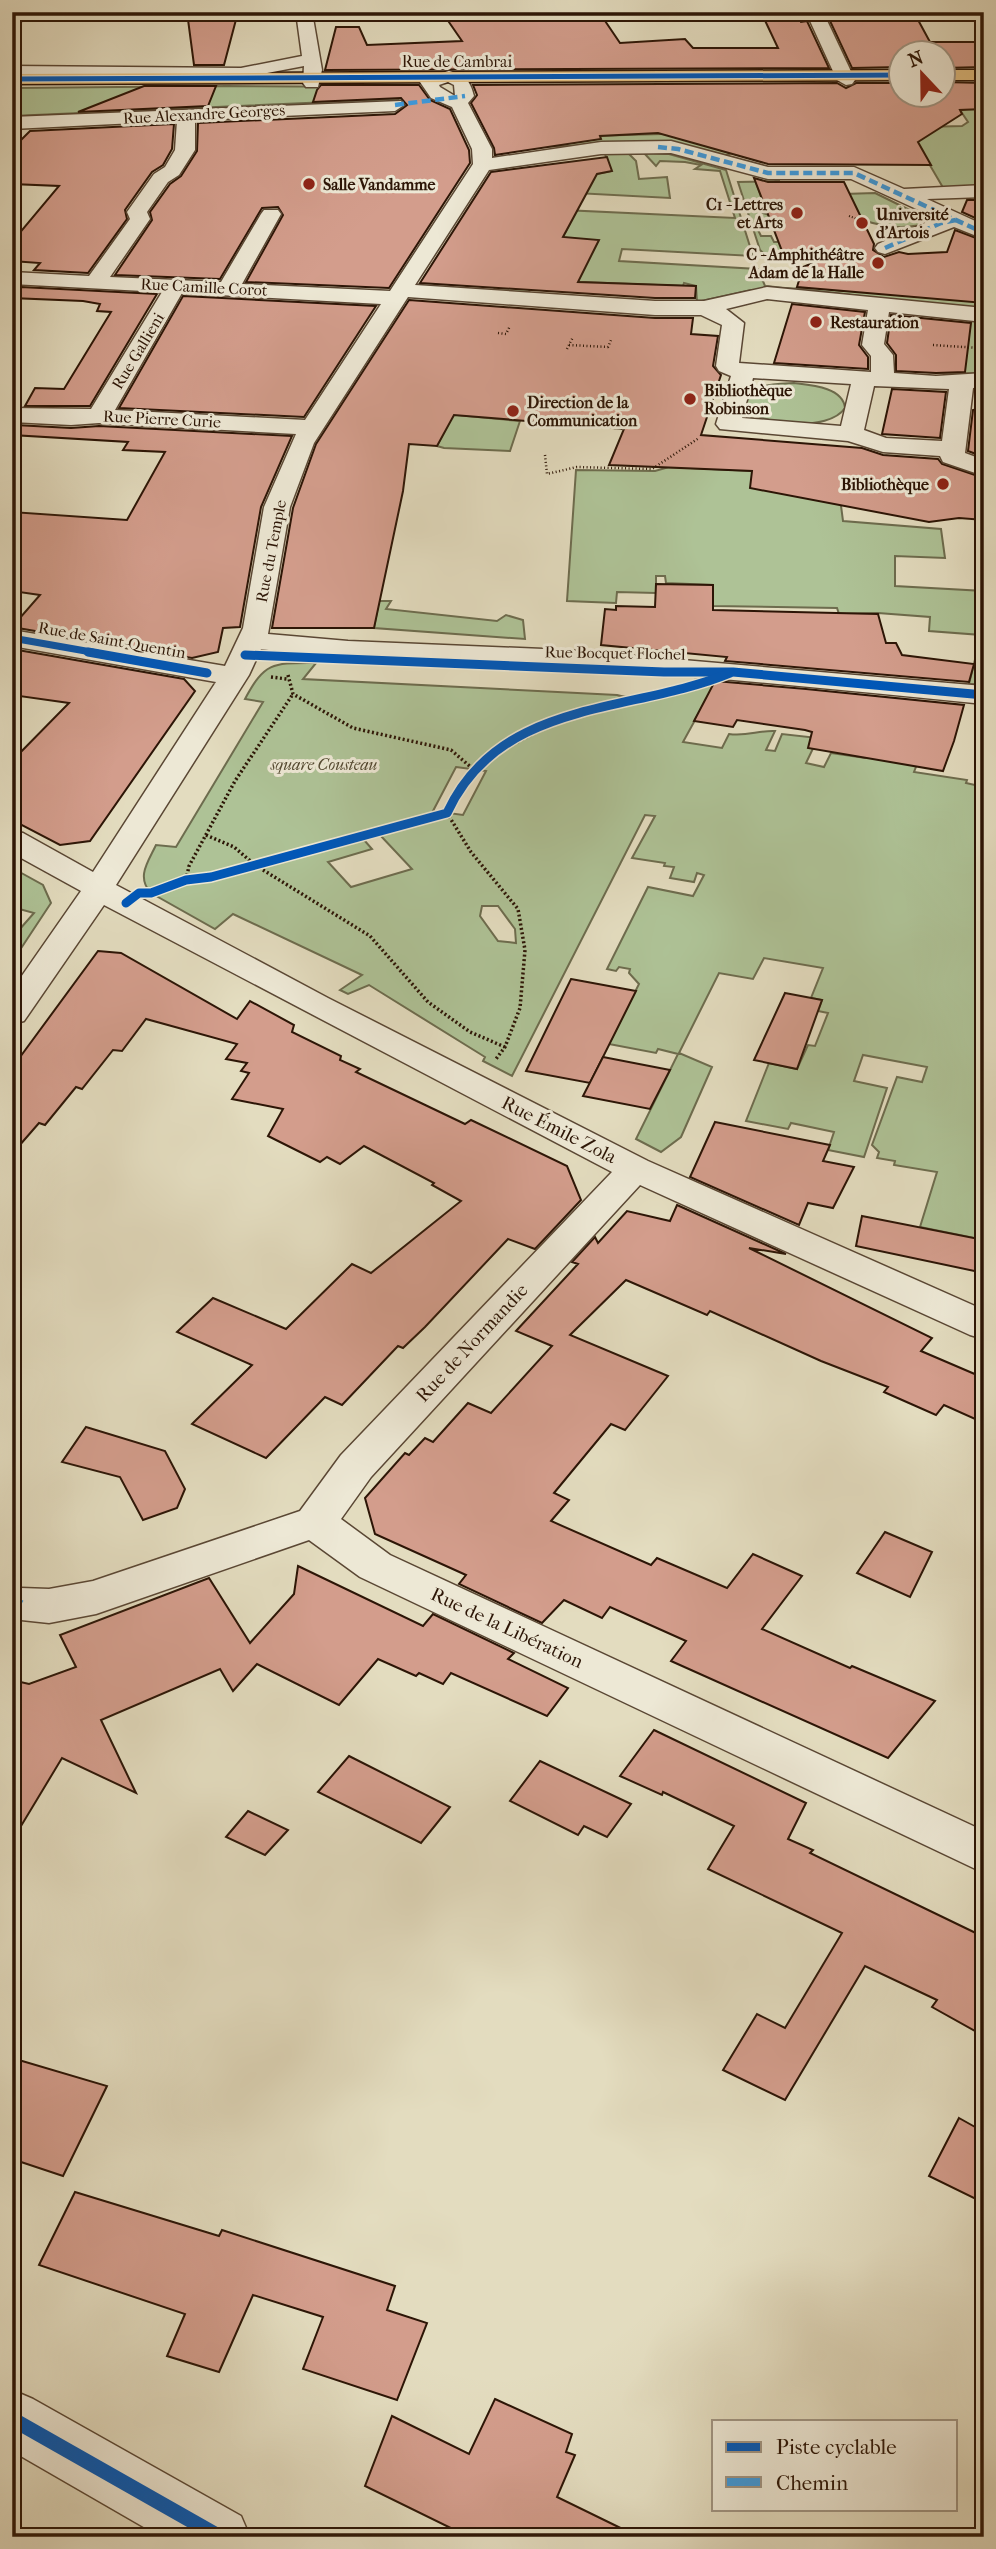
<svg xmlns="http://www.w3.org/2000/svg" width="996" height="2549" font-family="'IM FELL French Canon',serif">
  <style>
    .green { fill: #aec296; stroke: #6d6c4e; stroke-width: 2; fill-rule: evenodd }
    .building { fill: #d39d8c; stroke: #2c1506; stroke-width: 2 }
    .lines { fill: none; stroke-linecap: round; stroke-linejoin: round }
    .minor-casing { stroke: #5a4734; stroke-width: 3 }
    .major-casing { stroke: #2c1506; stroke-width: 3 }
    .path-far2 { stroke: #2c1506; stroke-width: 2; stroke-dasharray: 1 2; stroke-linecap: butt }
    .path-far1 { stroke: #2c1506; stroke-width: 2.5; stroke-dasharray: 1 2.5; stroke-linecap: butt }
    .path { stroke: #2c1506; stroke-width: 3.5; stroke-dasharray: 2 2.5; stroke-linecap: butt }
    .minor { fill: #ede8d5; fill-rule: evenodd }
    .major { fill: #e2be80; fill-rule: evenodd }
    .quiet-far1 { stroke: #3d9add; stroke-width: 4.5; stroke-dasharray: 9 4.5; stroke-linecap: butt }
    .quiet { stroke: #3d9add; stroke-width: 10; stroke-dasharray: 18 10; stroke-linecap: butt }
    .cycleway-far3-casing { stroke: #ede8d5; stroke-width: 7 }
    .cycleway-far2-casing { stroke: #ede8d5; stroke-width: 10 }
    .cycleway-far1-casing { stroke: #ede8d5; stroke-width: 12 }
    .cycleway-casing { stroke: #ede8d5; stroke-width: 19 }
    .cycleway-far3 { stroke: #0057b8; stroke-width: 5 }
    .cycleway-far2 { stroke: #0057b8; stroke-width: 7 }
    .cycleway-far1 { stroke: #0057b8; stroke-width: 9 }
    .cycleway { stroke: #0057b8; stroke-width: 15 }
    .poi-dot { fill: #8f2418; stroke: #ede8d5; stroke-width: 2.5 }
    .labels { text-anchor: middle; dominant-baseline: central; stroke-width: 6; stroke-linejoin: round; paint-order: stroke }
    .far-street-label { font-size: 16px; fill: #2c1506; stroke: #ede8d5 }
    .far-poi-label { font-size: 16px; font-weight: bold; fill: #2c1506; stroke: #ede8d5; text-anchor: start }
    .far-park-label { font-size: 16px; font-style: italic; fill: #534931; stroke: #ede8d5 }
    .street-label { font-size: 19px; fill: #2c1506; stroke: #ede8d5 }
  </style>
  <rect width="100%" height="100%" fill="#e3dcbf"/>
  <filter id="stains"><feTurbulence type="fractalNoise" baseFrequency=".00286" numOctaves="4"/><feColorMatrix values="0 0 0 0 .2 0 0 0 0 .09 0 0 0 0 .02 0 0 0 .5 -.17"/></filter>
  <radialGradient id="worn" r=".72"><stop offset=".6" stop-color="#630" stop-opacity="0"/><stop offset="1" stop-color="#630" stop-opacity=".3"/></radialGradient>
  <g class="green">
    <path d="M227 86 395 87 407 102H399L398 99 12 116V88Z"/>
    <path d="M979 107 984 114V189L945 191 914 138 736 151 722 157 655 143 539 147 552 137 962 126 968 122 960 110Z"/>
    <path d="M644 153 669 154 726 170 753 256 622 249 619 261 758 269 765 286C785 288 796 290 816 287 825 285 834 293 844 290L836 288C848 287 858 285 869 279L879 281 904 269 920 274 906 282 949 294 965 287 972 288 969 298 979 299 984 303V310L808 290H751L697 302 696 286 684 283 683 286 532 280 528 297 493 295 497 277 491 276 494 268 488 267 490 264H502L504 261 526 263 531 257 556 258 557 253 549 252 555 242 540 241 543 231 565 233 569 225 563 224 565 219 549 218 550 214 528 213 531 208 545 209C555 181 585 176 611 171L605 154H629L636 161 639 179 667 177 670 198 576 193 564 210 735 218 720 171 695 169 701 165 685 162 660 161 656 166Z"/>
    <path d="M780 181 756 183 766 210 760 212 804 226 757 228 761 236H771L774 242 811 241 796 256 767 257 760 250 738 182Z"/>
    <path d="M875 193 932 221C905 233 876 225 849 216L844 194Z"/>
    <path d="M968 317 984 318V374L928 372 965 327Z"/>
    <path d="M794 383C810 385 843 387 845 408 829 432 759 427 743 405 751 383 773 384 794 383Z"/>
    <path d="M445 414 520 421 510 451 444 448 437 446 451 419Z"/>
    <path d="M669 467 837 475 843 521 941 529 945 558 895 556V586L984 591V685L969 684 981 635 929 631 930 617 878 613 839 614 837 608 713 606V585L666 583 665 576H656V593L617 592 616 603 567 601 576 470 655 471Z"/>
    <path d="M379 601H391L386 609 497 621 506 615 523 620 525 639 374 628Z"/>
    <path d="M316 663 303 679 617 695C641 703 688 690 712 681L716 682 683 742 722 748 729 734C746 737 759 730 775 731L766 750 775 751 782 734 818 738 806 763 824 767 831 753 865 758 870 746 921 754 914 772 967 780 966 783 984 787V1240L920 1227 937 1172 894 1165 895 1161 877 1158 879 1152 872 1145 897 1077 922 1082 927 1067 863 1055 854 1081 887 1088 864 1157 828 1150 834 1132 791 1123 788 1129 746 1121 769 1063 797 1069 808 1045 815 1046 828 1013 818 1011 822 1000 811 998 823 968 764 958 753 979 719 973 679 1053 712 1067 681 1137 661 1152 636 1139 678 1054 658 1049 656 1053 609 1044 639 984 629 973 630 969 619 967 616 971 607 969 648 887 693 896 704 875 697 873 694 882 670 878 674 867 664 866 665 863 632 858 655 816 645 815 512 1076 483 1061 485 1057 369 985 348 994 340 990 362 975 233 914 215 929 151 893C136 877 148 862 156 845L176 847 263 702 245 699C265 661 274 663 316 663ZM456 767 486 771 463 815 433 811ZM380 835 412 869 351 887 328 862 372 849 364 840ZM482 906H498L515 929 516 943 498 941 480 916Z"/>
    <path d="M16 870 43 885 51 903 12 962V938L34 913 12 907V881L17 876 12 872Z"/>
  </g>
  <g class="building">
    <path d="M187 12H238L224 65H194Z"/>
    <path d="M442 12H506L508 16 599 12 620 43 685 39 693 48H778L761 12H796L801 22 807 21 829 68 325 70 336 27H359L367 45 462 41Z"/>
    <path d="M872 18H917L930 42H984V67L943 68V52H901V67L852 68 830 21H873Z"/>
    <path d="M943 82 984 83V109L960 110 962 114 918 142 931 165 768 164 658 133 600 136 601 139 495 155 494 148 471 103 477 95 473 85 837 83 846 88 856 83H901V94H943Z"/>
    <path d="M321 85H419L430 100 450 109 469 150 470 163 389 288 246 282 283 215 278 207 262 208 220 279 115 275 152 220 150 212 170 184 181 176 197 151 198 123 395 114 407 105 401 98 313 102 317 90Z"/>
    <path d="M144 86H216L208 106 78 112Z"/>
    <path d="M174 124 172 149 163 165 152 172 125 210 127 219 88 273 34 270 40 263 12 261V242L59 186 12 184V149L30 131Z"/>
    <path d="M607 157 612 171 597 174 563 237 599 240 578 282 696 286 695 298H655L420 283 491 172Z"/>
    <path d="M754 178 768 182H844L874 244 873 250 884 257 899 252 908 254 947 252 955 230 984 241V303L797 287 803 267 813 263 782 251Z"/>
    <path d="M967 200H984V222L962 212Z"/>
    <path d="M21 287 157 294 90 406H25L35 388 64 389 111 312 97 311 100 304 83 301 12 298Z"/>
    <path d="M183 296 376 306 304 417 119 408Z"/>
    <path d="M409 300 655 318H693L691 334 718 336 713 366 721 375 701 435 862 448 883 455 938 459 942 464 984 478V520L959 518 929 522 750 488 752 471 609 465 624 429 454 415 437 446 409 444 403 491 374 628H272L293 508 316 444Z"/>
    <path d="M792 304 865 312 859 345 868 357V369L774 363Z"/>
    <path d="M891 315 971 323 965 372 936 373 896 371V355L887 343Z"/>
    <path d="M892 389 946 392 940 438 882 434Z"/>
    <path d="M984 407V457L968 451 973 410Z"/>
    <path d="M15 425 71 428 99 426 292 436 261 507 240 627 223 628 218 652 192 658 12 627 40 595 12 591V512L127 520 165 452 123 450 128 442 12 435Z"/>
    <path d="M656 584 713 585V610L878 614 886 643H896L902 655 974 664 969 682 725 661 727 657 601 645 605 609 616 610V606L655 607Z"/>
    <path d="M12 649 184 679 195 691 90 841 60 845 12 820V761L69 703 12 695Z"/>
    <path d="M715 681 806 689 964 705 954 741 943 771 808 748 812 732 805 730 737 720 733 727 694 721Z"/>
    <path d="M98 951 121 953 237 1019 250 1001 294 1025 292 1032 341 1056 340 1060 360 1069 356 1072 465 1124 471 1120 567 1166 581 1200 535 1249 508 1239 425 1327 403 1348 398 1346 342 1405 325 1397 266 1458 192 1424 252 1365 177 1332 213 1298 286 1329 352 1264 371 1273 461 1201 432 1185 434 1183 364 1146 340 1164 327 1157 320 1162 268 1136 283 1109 232 1099 249 1073 241 1071 247 1063 226 1059 237 1044 146 1019 122 1051 113 1050 82 1089 76 1087 45 1125 39 1123 12 1154V1068Z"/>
    <path d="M571 979 636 991 590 1083 526 1071Z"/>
    <path d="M785 993 822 1000 797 1069 754 1060Z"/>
    <path d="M603 1057 670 1070 650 1109 583 1096Z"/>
    <path d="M715 1122 830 1145 823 1161 854 1167 833 1208 808 1203 799 1225 690 1177Z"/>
    <path d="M677 1205 786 1254 749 1248 932 1338 921 1351 984 1378V1423L944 1405 936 1415 884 1392 888 1387 821 1361 710 1311 707 1315 626 1280 570 1335 668 1376 625 1430 611 1424 554 1493 569 1500 551 1521 651 1565 657 1558 727 1588 753 1554 802 1576 762 1629 850 1668 852 1666 935 1701 888 1758 671 1661 686 1641 610 1607 602 1618 564 1600 542 1623 459 1584 466 1575 375 1534 365 1498 405 1453 409 1455 425 1438 433 1442 468 1403 491 1413 552 1346 516 1331 578 1264 572 1262 595 1237 598 1243 627 1211 670 1221Z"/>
    <path d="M862 1216 984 1240V1273L856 1246Z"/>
    <path d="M86 1427 165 1451 185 1489 177 1508 143 1520 120 1477 62 1462Z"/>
    <path d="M885 1532 932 1552 910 1597 857 1573Z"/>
    <path d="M298 1566 423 1626 433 1614 514 1653 508 1659 568 1688 547 1716 451 1673 443 1684 419 1673 416 1676 378 1659 339 1705 257 1664 233 1691 220 1669 101 1720 136 1793 62 1758 12 1841V1680L29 1684 76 1667 60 1635 209 1578 250 1643 294 1594Z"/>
    <path d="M654 1730 806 1803 788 1839 813 1850 810 1853 984 1937V2036L932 2007 937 2000 865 1966 785 2100 723 2070 757 2014 785 2028 842 1933 708 1869 734 1826 663 1792 662 1795 620 1776Z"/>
    <path d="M349 1756 450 1807 421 1843 318 1792Z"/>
    <path d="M540 1761 631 1804 607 1837 584 1826 578 1835 510 1801Z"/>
    <path d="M248 1811 288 1830 265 1855 226 1837Z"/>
    <path d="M12 2058 107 2086 63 2176 12 2159Z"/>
    <path d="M959 2118 984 2132V2203L929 2176Z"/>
    <path d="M75 2192 219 2236 222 2230 395 2286 387 2310 427 2323 397 2400 303 2369 323 2317 253 2295 219 2372 167 2356 185 2314 39 2265Z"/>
    <path d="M495 2399 572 2434 566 2452 575 2455 557 2497 639 2537H469L365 2486 392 2416 469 2454Z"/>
  </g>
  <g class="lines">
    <defs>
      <g id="minor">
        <path d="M12 12H26L18 27 12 28Z"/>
        <path d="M296 12H312L322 70 318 87H306L303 83 304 66 241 78 12 76V66L241 68 302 56Z"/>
        <path d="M806 12H823L855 80 852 84 846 85 837 80Z"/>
        <path d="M449 71C465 75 470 80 474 96L468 103 492 149V158L601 142 671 141 768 167H854L904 189 984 185V197L927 199 984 225V239L954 227 885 254 878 252 875 248 878 244 936 218 851 179H768L671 153 601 154 489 170 415 285 655 301H704L767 287 984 308V322L889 312 884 344 893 355 894 373 936 376 984 373V387L973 388 965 453 984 460V476L943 462 940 456 883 452 848 441 720 429 716 424 731 376 719 371 716 366 722 325 701 315H655L408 297 314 443 290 507 268 634 348 641 567 650 924 681 984 686V704C826 688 668 673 509 662 426 657 343 661 261 649L249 675 116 885 328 998 648 1161 984 1310V1339L970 1335 640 1185 371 1477 341 1519 390 1555 984 1831V1873L360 1577 309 1540 96 1614 49 1623 12 1619V1591L21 1588 49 1589 93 1581 300 1511 341 1455 612 1172 104 905 24 1021 12 1024V990L81 891 12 853V831L23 833 93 872 216 682 12 646V630L225 666 243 628 264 507 296 434 99 423 71 425 12 422V408L91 409 162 292 12 284V272L89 276 130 219 127 212 154 174 165 167 175 150 177 121 12 129V117L401 101 404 105 395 111 195 120V150L179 175 168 182 147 212 150 219 110 277 221 282 261 214 264 210H278L281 214 242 284 390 291 473 164 472 149 452 107 431 98 420 82 423 78ZM448 82 454 85 455 96 440 87 439 85ZM182 293 381 304 305 420 115 410ZM767 299 868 310 862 345 871 356V372L739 363 744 323 726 309ZM753 378 851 384 841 426 742 418ZM874 386 949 389 942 441 886 438 864 430Z"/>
        <path d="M12 2390 33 2399 241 2516 250 2537H161L12 2451Z"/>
      </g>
      <g id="major">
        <path d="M902 70V80L12 84V74Z"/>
        <rect x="944" y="70" width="40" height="10"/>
      </g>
    </defs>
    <use href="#minor" class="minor-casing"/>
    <use href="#major" class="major-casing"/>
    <g class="path-far2">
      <path d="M849 216 868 223"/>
      <path d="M976 272 983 257"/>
    </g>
    <g class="path-far1">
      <path d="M498 333 506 334 510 326"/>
      <path d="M569 345 608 347 611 340"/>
      <path d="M933 345 979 348"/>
      <path d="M567 349 573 337"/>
      <path d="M545 455 547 474 577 467 652 469 699 438"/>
    </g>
    <g class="path">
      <path d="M288 675 293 694 353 728 451 750 473 769C525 733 580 710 642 696"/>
      <path d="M271 677 287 679"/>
      <path d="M206 835 234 847 255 865 370 936 428 1002 470 1032 505 1047"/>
      <path d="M186 880 189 866 235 781 293 694"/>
      <path d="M168 887 447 813 471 852 518 909 525 950 520 1008 505 1047 496 1059"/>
    </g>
    <use href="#minor" class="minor"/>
    <use href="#major" class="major"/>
    <g class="quiet-far1">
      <path d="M395 105 465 96"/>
      <path d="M658 147 678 149 768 173H854L984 233"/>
      <path d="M885 248 941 223 956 220"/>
    </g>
    <path class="quiet" d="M12 1600 21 1605"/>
    <defs>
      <path id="cycleway-far3" d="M12 79 902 75"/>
      <path id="cycleway-far2" d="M12 638 97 653"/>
      <g id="cycleway-far1">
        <path d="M88 652 207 673"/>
        <path d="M245 655 664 672H733L984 695"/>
        <path d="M126 903 139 893H151L186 880 211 877 447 813C500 698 631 714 730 673"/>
      </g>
      <path id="cycleway" d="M12 2419 220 2537"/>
    </defs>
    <use href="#cycleway-far3" class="cycleway-far3-casing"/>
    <use href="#cycleway-far2" class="cycleway-far2-casing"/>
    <use href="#cycleway-far1" class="cycleway-far1-casing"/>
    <use href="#cycleway" class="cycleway-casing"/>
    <use href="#cycleway-far3" class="cycleway-far3"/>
    <use href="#cycleway-far2" class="cycleway-far2"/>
    <use href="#cycleway-far1" class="cycleway-far1"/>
    <use href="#cycleway" class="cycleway"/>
  </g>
  <g class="poi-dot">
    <circle cx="309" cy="184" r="7"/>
    <circle cx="797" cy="213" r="7"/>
    <circle cx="862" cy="223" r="7"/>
    <circle cx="878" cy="263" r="7"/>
    <circle cx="816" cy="322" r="7"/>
    <circle cx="690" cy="399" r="7"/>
    <circle cx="513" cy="411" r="7"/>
    <circle cx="943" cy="484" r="7"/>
  </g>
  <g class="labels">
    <g class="far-street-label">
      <text x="457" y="61">Rue de Cambrai</text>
      <text transform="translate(204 114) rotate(-3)">Rue Alexandre Georges</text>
      <text transform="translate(204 287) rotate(3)">Rue Camille Corot</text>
      <text transform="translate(138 351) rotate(-59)">Rue Gallieni</text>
      <text transform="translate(162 419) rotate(3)">Rue Pierre Curie</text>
      <text transform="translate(271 551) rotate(-79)">Rue du Temple</text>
      <text transform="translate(112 640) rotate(10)">Rue de Saint-Quentin</text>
      <text transform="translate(615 653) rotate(1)">Rue Bocquet Flochel</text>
    </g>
    <g class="far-poi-label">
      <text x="323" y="184">Salle Vandamme</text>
      <text x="783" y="204" text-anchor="end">C1 - Lettres<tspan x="783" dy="18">et Arts</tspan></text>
      <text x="876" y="214">Université<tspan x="876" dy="18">d'Artois</tspan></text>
      <text x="864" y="254" text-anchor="end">C - Amphithéâtre<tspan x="864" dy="18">Adam de la Halle</tspan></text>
      <text x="830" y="322">Restauration</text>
      <text x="704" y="390">Bibliothèque<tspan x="704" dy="18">Robinson</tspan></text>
      <text x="527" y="402">Direction de la<tspan x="527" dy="18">Communication</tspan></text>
      <text x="929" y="484" text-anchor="end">Bibliothèque</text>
    </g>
    <g class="far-park-label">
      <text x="324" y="764">square Cousteau</text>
    </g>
    <g class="street-label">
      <text transform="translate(559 1130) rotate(27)">Rue Émile Zola</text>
      <text transform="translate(472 1343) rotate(-47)">Rue de Normandie</text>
      <text transform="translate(507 1628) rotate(25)">Rue de la Libération</text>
    </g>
  </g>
  <rect width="996" height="2549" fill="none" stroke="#e3dcbf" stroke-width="42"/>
  <rect x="14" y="14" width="968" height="2521" fill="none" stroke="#2c1506" stroke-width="3.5"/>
  <rect x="21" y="21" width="954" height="2507" fill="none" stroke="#2c1506" stroke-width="2"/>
  <rect x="712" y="2420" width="245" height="91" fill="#ede8d5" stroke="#a09482" stroke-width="2"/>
  <rect x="726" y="2442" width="35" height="10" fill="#0057b8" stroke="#a09482" stroke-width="2"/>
  <text x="776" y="2454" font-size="21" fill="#2c1506">Piste cyclable</text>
  <rect x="726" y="2477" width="35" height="10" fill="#3d9add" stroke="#a09482" stroke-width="2"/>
  <text x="776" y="2490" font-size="21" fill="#2c1506">Chemin</text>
  <g transform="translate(922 74) rotate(338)"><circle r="33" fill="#ede8d5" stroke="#a09482" stroke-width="2"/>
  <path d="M0-5L12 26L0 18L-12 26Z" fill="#8f2418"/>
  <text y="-10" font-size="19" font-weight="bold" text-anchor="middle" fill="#2c1506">N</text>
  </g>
  <rect width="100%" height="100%" filter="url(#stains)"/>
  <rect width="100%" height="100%" fill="url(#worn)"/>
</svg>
